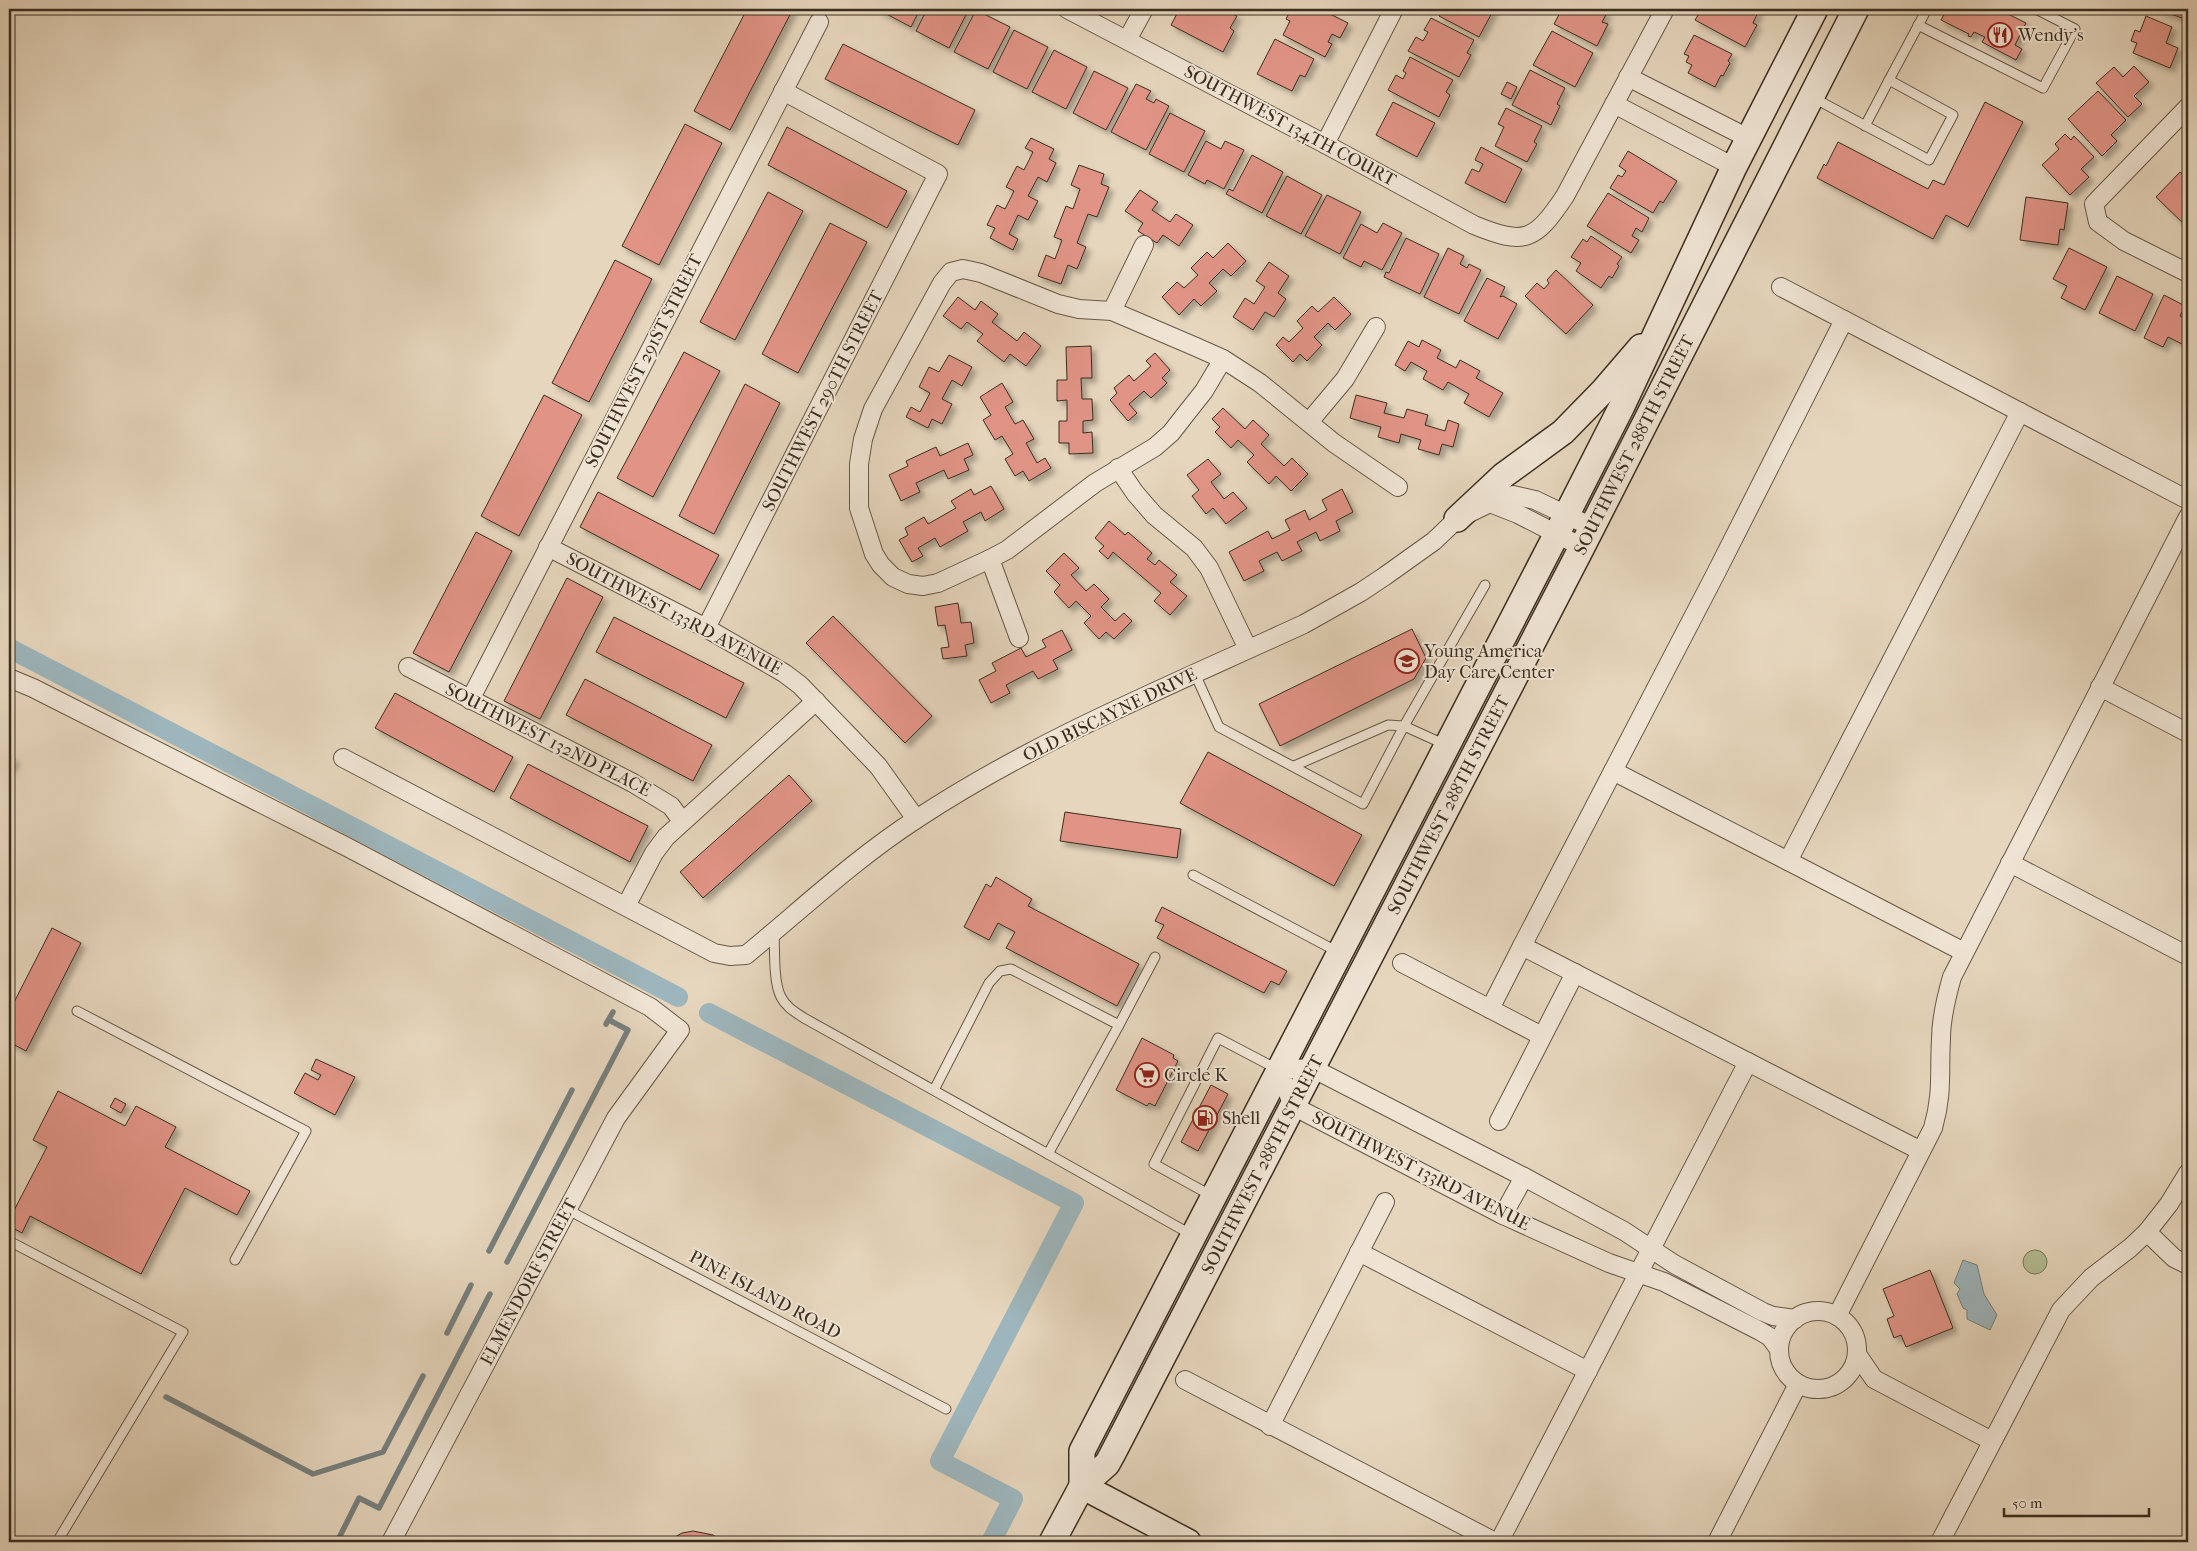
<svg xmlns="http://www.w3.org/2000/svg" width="2197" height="1551" font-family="'IM FELL French Canon',serif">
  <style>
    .green { fill: #b3be93; stroke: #77765a }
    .water { fill: #9db6bd; stroke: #76807e }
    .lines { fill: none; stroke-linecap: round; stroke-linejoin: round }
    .stream { stroke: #76807e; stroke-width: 5.5 }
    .canal { stroke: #9db6bd; stroke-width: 20 }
    .building { fill: #e19486; stroke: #3b2e20; filter: url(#shadow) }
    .lane-casing { stroke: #665847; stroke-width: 11 }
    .street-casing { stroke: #665847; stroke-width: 20 }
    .secondary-casing { stroke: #3b2e20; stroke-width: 28 }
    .lane { stroke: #efe4d4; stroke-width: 9 }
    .street { stroke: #efe4d4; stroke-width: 18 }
    .secondary { stroke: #efe4d4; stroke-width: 25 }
    .labels { text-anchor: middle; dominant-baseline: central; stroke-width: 4; stroke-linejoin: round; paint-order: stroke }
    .poi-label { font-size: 18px; fill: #3b2e20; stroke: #efe4d4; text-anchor: start }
    .street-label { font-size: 18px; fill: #3b2e20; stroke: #efe4d4 }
  </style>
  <defs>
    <filter id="shadow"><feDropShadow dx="4.5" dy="4.5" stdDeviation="2.5" flood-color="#0004"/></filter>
  </defs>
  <rect width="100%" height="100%" fill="#e6d6bd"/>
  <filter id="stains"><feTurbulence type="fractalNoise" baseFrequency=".004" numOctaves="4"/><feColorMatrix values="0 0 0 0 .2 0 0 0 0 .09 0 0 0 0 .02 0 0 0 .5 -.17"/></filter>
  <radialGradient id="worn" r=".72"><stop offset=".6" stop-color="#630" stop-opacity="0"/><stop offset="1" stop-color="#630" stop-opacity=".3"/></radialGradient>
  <circle class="green" cx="2035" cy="1262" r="12"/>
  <path class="water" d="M1963 1260 1977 1265 1984 1294 1997 1315 1990 1330 1967 1319V1310L1963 1308 1957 1294 1960 1289 1954 1283Z"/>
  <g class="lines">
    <g class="stream">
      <path d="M606 1024 613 1012"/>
      <path d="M489 1251 572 1090"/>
      <path d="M507 1262 628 1030 609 1020"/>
      <path d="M447 1333 471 1285"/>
      <path d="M166 1397 313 1474 383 1452 423 1376"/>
      <path d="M337 1542 359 1498 379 1508 490 1294"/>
    </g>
    <g class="canal">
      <path d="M9 648 678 997"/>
      <path d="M709 1013 1074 1203 940 1461 1013 1499 991 1542"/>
    </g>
  </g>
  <g class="building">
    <path d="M747 9H793L730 130 694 111Z"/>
    <path d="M877 9H920L911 27Z"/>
    <path d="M927 9H969L949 48 916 31Z"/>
    <path d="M1191 9H1223L1237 16 1230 28 1234 31 1223 52 1171 25 1179 10 1188 15Z"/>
    <path d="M1291 9H1320L1348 23 1340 38 1332 34 1328 42 1332 44 1325 57 1283 35 1290 21 1286 19Z"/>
    <path d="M1444 9H1494L1479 37 1439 16Z"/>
    <path d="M1562 9H1599L1607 13 1602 22 1608 24 1597 46 1554 24Z"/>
    <path d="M1702 9 1759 10 1753 23 1757 25 1745 47 1695 20Z"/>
    <path d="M1947 9H1998L2026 23 2015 45 2022 49 2016 60 1982 42 1985 37 1974 32 1971 37 1968 36 1969 34 1941 20Z"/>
    <path d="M2156 9H2188V20Z"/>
    <path d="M976 10 1010 27 988 69 954 52Z"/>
    <path d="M2146 16 2172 27 2166 43 2178 48 2170 68 2133 53 2137 43 2131 41 2135 30 2140 32Z"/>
    <path d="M1431 18 1474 40 1467 53 1471 55 1459 77 1408 51 1416 37 1423 41 1428 32 1424 30Z"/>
    <path d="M1014 30 1048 47 1027 89 993 72Z"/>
    <path d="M1552 31 1593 53 1575 87 1533 65Z"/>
    <path d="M1694 35 1732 54 1728 61 1730 63 1723 76 1721 75 1715 87 1688 73 1692 65 1686 62 1689 56 1684 54Z"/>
    <path d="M1275 39 1314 59 1305 77 1300 75 1292 91 1257 74Z"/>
    <path d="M843 44 975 110 958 145 825 79Z"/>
    <path d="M1054 50 1087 67 1066 109 1032 92Z"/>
    <path d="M1410 57 1453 80 1446 92 1450 95 1439 117 1388 90 1396 75 1403 79 1406 73 1403 71Z"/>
    <path d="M2134 66 2149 82 2134 96 2142 104 2128 117 2096 83 2114 67 2123 77Z"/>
    <path d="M1530 70 1565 88 1557 104 1560 106 1551 125 1512 105Z"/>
    <path d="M1094 71 1128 88 1106 130 1073 113Z"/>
    <path d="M1507 82 1517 87 1511 99 1501 94Z"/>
    <path d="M1136 84 1151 91 1146 99 1154 103 1156 99 1169 106 1146 150 1111 132Z"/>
    <path d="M2098 91 2126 120 2111 135 2117 141 2102 156 2068 119Z"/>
    <path d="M1393 102 1435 123 1417 157 1376 135Z"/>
    <path d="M1985 102 2023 122 1968 227 1946 215 1933 239 1817 178 1824 164 1826 166 1838 142 1928 189 1933 180 1944 185Z"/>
    <path d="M1506 108 1542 126 1534 142 1537 144 1527 162 1495 146 1504 127 1498 124Z"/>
    <path d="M1170 113 1205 131 1184 172 1149 154Z"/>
    <path d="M685 124 722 143 659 265 622 246Z"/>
    <path d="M787 127 907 191 887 228 768 165Z"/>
    <path d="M2065 134 2071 140 2074 136 2094 157 2081 169 2089 177 2070 195 2042 165 2059 149 2055 144Z"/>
    <path d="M1031 138 1054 149 1049 159 1056 163 1047 182 1038 177 1028 196 1038 201 1028 220 1018 215 1009 234 1018 239 1013 250 990 238 995 228 987 225 997 205 1005 209 1014 191 1006 187 1017 166 1024 170 1033 152 1025 148Z"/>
    <path d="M1206 141 1221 149 1225 141 1244 150 1224 189 1207 180 1205 184 1188 175Z"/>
    <path d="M1481 147 1522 169 1505 203 1465 183 1472 169 1479 172 1483 164 1475 160Z"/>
    <path d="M1628 151 1677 181 1663 203 1660 201 1653 213 1610 188 1618 175 1622 177 1626 171 1619 166Z"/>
    <path d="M1252 155 1283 172 1262 213 1226 194 1229 189 1233 191Z"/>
    <path d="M1079 165 1104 174 1101 184 1109 187 1097 217 1088 214 1077 243 1086 247 1077 269 1068 265 1061 284 1038 276 1046 255 1055 259 1062 240 1054 237 1066 206 1073 209 1080 189 1071 185Z"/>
    <path d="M2180 172 2188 180V226L2187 227 2156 197Z"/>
    <path d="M1287 176 1322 195 1301 234 1266 216Z"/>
    <path d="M1140 190 1158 202 1152 210 1170 222 1176 214 1193 225 1179 246 1163 235 1157 243 1138 231 1143 223 1125 211Z"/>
    <path d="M768 192 803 211 735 340 700 322Z"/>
    <path d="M1608 193 1649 218 1642 232 1636 228 1632 236 1639 240 1631 253 1587 226Z"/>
    <path d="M1327 195 1361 212 1340 254 1305 236Z"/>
    <path d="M2026 197 2068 203 2064 230 2060 229 2058 245 2020 240Z"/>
    <path d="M830 223 867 242 798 373 762 354Z"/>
    <path d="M1383 223 1402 233 1382 270 1364 261 1361 267 1343 258 1361 224 1377 233Z"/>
    <path d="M1591 236 1622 257 1617 264 1619 266 1612 278 1609 276 1601 288 1576 271 1581 263 1571 257 1583 239 1587 242Z"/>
    <path d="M1406 238 1439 254 1420 294 1384 277 1386 272 1389 273Z"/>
    <path d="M1228 243 1246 261 1231 276 1223 269 1209 283 1217 291 1201 306 1194 299 1179 315 1162 297 1177 282 1184 288 1198 275 1191 268 1207 252 1213 258Z"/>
    <path d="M1448 248 1464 256 1460 264 1467 268 1469 264 1481 270 1459 314 1424 297Z"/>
    <path d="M2069 248 2107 267 2085 310 2061 298 2067 286 2053 279Z"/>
    <path d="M615 260 652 279 589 402 552 383Z"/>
    <path d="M1269 262 1289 276 1278 293 1286 299 1274 317 1265 312 1253 330 1233 317 1245 298 1254 304 1265 287 1256 281Z"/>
    <path d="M1556 270 1593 305 1566 334 1525 296 1537 283 1544 289 1549 283 1547 280Z"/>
    <path d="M2117 276 2153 294 2135 331 2099 313Z"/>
    <path d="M1487 278 1505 287 1500 297 1503 296 1517 304 1498 339 1464 321Z"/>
    <path d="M2164 295 2185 306 2180 316 2188 320 2186 346 2168 337 2163 347 2144 338Z"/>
    <path d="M958 297 975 310 981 301 998 314 992 322 1017 341 1024 332 1041 346 1026 366 1010 354 1004 362 977 341 983 334 967 322 961 329 943 316Z"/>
    <path d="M1334 297 1351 314 1335 330 1328 323 1314 337 1322 345 1307 361 1300 354 1293 362 1276 345 1283 337 1289 342 1303 328 1297 321 1312 306 1318 312Z"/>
    <path d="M1422 340 1441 350 1437 358 1456 368 1460 360 1480 371 1476 378 1503 393 1489 417 1464 403 1469 394 1448 382 1443 390 1423 379 1427 371 1411 362 1405 371 1395 365 1408 341 1419 347Z"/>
    <path d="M1091 346 1092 378H1081L1082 399H1092L1093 420 1083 421V433L1092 432 1093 453 1069 454V443H1059V421H1067V400L1057 401V380H1067L1066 347Z"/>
    <path d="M684 352 720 371 653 497 617 478Z"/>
    <path d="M1155 353 1170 370 1162 378 1167 383 1151 398 1144 391 1129 404 1137 413 1128 421 1110 400 1117 393 1114 388 1129 375 1134 381 1151 366 1146 361Z"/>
    <path d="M949 355 972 367 962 386 952 380 942 399 952 404 942 424 932 419 928 428 906 417 911 407 920 412 930 393 919 387 929 367 939 372Z"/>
    <path d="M1002 383 1013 402 1005 407 1015 424 1023 420 1034 439 1026 443 1037 463 1045 458 1051 468 1029 481 1023 471 1015 476 1005 459 1013 454 1002 436 995 440 983 420 991 415 980 397Z"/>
    <path d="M745 384 780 403 714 534 679 516Z"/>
    <path d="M544 395 582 415 519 536 481 516Z"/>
    <path d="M1356 395 1387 403 1384 413 1404 418 1407 409 1428 415 1425 425 1445 431 1448 420 1459 424 1453 447 1442 444 1439 455 1418 449 1421 440 1401 434 1399 443 1378 437 1381 427 1350 418Z"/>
    <path d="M1223 408 1245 429 1253 420 1269 435 1261 444 1284 466 1292 458 1308 474 1291 491 1276 476 1269 484 1247 462 1254 455 1238 440 1231 448 1215 432 1220 427 1212 419Z"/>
    <path d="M968 443 973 455 964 459 969 470 948 479 944 470 916 483 920 492 901 501 889 475 908 466 906 461 936 447 940 456Z"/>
    <path d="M1208 459 1221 474 1211 482 1224 499 1233 492 1247 508 1226 524 1213 508 1206 514 1192 496 1199 490 1187 475Z"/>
    <path d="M991 486 1004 509 985 521 981 512 963 522 968 531 940 547 935 538 918 548 923 556 912 562 899 540 908 535 905 528 924 517 928 524 956 508 951 501 971 489 974 495Z"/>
    <path d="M1342 489 1353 512 1336 521 1340 531 1320 541 1316 532 1297 542 1302 551 1282 561 1277 552 1259 561 1264 571 1244 581 1229 552 1268 531 1272 539 1290 530 1285 520 1305 510 1309 520 1327 510 1322 500Z"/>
    <path d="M598 492 719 555 700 590 580 527Z"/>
    <path d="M1109 521 1125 535 1128 532 1152 553 1147 559 1155 565 1159 560 1177 575 1170 582 1187 596 1170 615 1154 601 1161 593 1113 552 1108 559 1099 551 1104 546 1095 538Z"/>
    <path d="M476 532 512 551 449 672 413 653Z"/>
    <path d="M1064 553 1079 568 1071 575 1086 591 1094 584 1109 599 1101 607 1115 621 1124 613 1132 621 1114 639 1106 632 1099 639 1084 623 1091 616 1076 601 1069 608 1054 592 1060 585 1046 571Z"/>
    <path d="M567 578 603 597 540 719 504 701Z"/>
    <path d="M958 603 961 623 971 622 974 643 965 645 967 656 943 659 941 648 949 647 945 625 938 626 935 607Z"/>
    <path d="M833 616 932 716 905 743 806 643Z"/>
    <path d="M614 617 744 683 726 718 596 652Z"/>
    <path d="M1412 629 1426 658 1414 679 1280 746 1259 704Z"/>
    <path d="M1062 630 1072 650 1053 660 1058 669 1038 679 1033 671 1006 685 1010 693 991 703 979 680 996 671 992 663 1021 648 1026 657 1046 647 1042 640Z"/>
    <path d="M585 679 712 745 693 781 566 715Z"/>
    <path d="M395 693 513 757 494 792 375 728Z"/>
    <path d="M1208 752 1362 835 1334 886 1180 803Z"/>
    <path d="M9 756 15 759 9 771Z"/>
    <path d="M528 764 648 826 630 862 510 798Z"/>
    <path d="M789 775 812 801 703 898 680 872Z"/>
    <path d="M1065 812 1181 829 1177 858 1060 841Z"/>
    <path d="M996 877 1032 899 1028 906 1139 964 1117 1006 1006 948 1015 932 998 923 989 940 964 927 986 884 991 887Z"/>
    <path d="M1162 907 1287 971 1279 985 1271 981 1264 993 1157 938 1164 925 1155 921Z"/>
    <path d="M52 928 81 943 26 1051 9 1042V1012Z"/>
    <path d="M1142 1038 1174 1055 1173 1058 1178 1061 1155 1106 1149 1103 1147 1106 1116 1090Z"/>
    <path d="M316 1059 355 1077 335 1115 294 1093 305 1073 318 1080 321 1075 311 1070Z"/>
    <path d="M1211 1085 1228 1094 1198 1151 1181 1142Z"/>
    <path d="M58 1091 125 1126 136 1106 176 1127 165 1147 250 1191 237 1215 185 1188 141 1274 30 1216 22 1233 9 1226V1220L47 1147 33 1140Z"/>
    <path d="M115 1098 126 1104 121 1113 110 1107Z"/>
    <path d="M1930 1270 1953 1328 1906 1347 1901 1335 1894 1338 1887 1319 1894 1316 1883 1289Z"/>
    <path d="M693 1531 713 1535 722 1542H666L682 1533Z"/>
  </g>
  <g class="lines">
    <defs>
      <g id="lane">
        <path d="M1918 25 2043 88 2075 29 2036 9"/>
        <path d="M1889 80 1927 9"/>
        <path d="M1814 98C1852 119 1891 139 1929 160L1953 115 1889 80 1865 126"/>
        <path d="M1195 674 1219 727 1363 804 1404 726 1485 585"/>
        <path d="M1294 766 1388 725 1404 726 1446 745"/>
        <path d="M1193 875 1338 952"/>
        <path d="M774 932C775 949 773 982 781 997 786 1007 795 1012 804 1018L1048 1154 1119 1025 1011 969 1000 971 989 983 934 1090"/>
        <path d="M77 1011 306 1131 235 1260"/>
        <path d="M1119 1025 1155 957"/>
        <path d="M1048 1154 1192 1235"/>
        <path d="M1212 1196 1154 1164 1218 1038 1277 1069"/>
        <path d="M568 1210 946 1409"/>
        <path d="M9 1241 183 1332 57 1542"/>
      </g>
      <g id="street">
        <path d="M1067 9 1325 144 1474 225C1525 246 1535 241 1565 196L1665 9"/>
        <path d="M1127 40 1144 9"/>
        <path d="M1628 77 1748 138"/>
        <path d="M1614 104 1734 167"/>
        <path d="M2188 107 2094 204 2098 222 2124 241 2188 273"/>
        <path d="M1325 144 1394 9"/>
        <path d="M1781 287 2188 500"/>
        <path d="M1112 311 1144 245"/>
        <path d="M1223 359 1204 391 1185 415 1171 433 1155 447 1095 483 1007 550 990 559 938 583 923 586 908 584 893 577 881 565 874 554 859 508V464L863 439 873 409 942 283 951 272 963 269 981 273 1058 304 1079 309 1112 311 1196 347 1223 359 1260 383 1334 443 1398 487"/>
        <path d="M1309 422 1345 379 1376 327"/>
        <path d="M1118 468 1135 493 1154 515 1194 548 1209 568 1248 649"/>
        <path d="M1490 503 1518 514 1582 547"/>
        <path d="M548 547 706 628 784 673 800 685 878 766 916 819"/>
        <path d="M990 559 1019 638"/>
        <path d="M706 628 938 174 783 91"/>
        <path d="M408 667 633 783 671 806 682 821"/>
        <path d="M9 678 33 688 347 847 650 1007 680 1030 616 1118 391 1542"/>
        <path d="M2100 687 2188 733"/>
        <path d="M470 700 819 22"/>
        <path d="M343 758 714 953 730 956 746 955C802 909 856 858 918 818 1038 739 1174 684 1304 624L1361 592 1385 576 1434 541 1457 519 1490 503 1513 495 1535 500 1592 527"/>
        <path d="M1613 771 1788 861 2020 412"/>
        <path d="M1788 861 1964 952"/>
        <path d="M2010 863 2188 956"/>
        <path d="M626 906 654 853 666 837 816 701"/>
        <path d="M1522 946 1716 573 1844 320"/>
        <path d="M1402 963 1542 1036"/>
        <path d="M1490 1009 1522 946 1921 1151"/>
        <path d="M1499 1121 1575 973"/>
        <path d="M1503 1215 1524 1177"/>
        <path d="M2147 1232 2174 1258 2188 1265"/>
        <path d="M1359 1252 1588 1371"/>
        <circle cx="1818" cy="1350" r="39"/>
        <path d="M1837 1316 1933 1128C1943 1093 1939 1074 1941 1039 1941 1018 1946 998 1952 977L2188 517"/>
        <path d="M1779 1349 1770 1337 1760 1331 1664 1282 1609 1263 1503 1215 1293 1106 1279 1070 1312 1068 1524 1177 1624 1231 1674 1264 1763 1312 1773 1316 1795 1319"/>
        <path d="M1857 1354 1874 1379 1992 1441"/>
        <path d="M1185 1380 1495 1542"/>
        <path d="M1270 1426 1385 1202"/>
        <path d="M1499 1542 1748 1062"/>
        <path d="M1717 1542 1798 1384"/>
        <path d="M1940 1542 2061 1310 2091 1278 2130 1248 2147 1232 2169 1204 2188 1173"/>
      </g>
      <g id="secondary">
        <path d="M1457 519 1504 475 1563 432 1604 390 1641 347"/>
        <path d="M1082 1486V1451L1567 514 1622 406 1734 167 1815 9"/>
        <path d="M1082 1486 1188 1542"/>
        <path id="s1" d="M1052 1542 1082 1486 1107 1464 1112 1455 1582 547 1856 9"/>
      </g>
    </defs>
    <use href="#lane" class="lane-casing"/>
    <use href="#street" class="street-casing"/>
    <use href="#secondary" class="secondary-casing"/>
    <use href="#lane" class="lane"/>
    <use href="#street" class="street"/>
    <use href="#secondary" class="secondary"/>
  </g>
  <defs>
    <symbol id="restaurant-ring" viewBox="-11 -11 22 22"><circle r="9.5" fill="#efe4d4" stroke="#8f2418" stroke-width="1.5"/><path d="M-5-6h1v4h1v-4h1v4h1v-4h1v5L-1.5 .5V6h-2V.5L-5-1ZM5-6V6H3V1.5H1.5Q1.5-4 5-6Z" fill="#8f2418"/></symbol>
    <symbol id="school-ring" viewBox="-11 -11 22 22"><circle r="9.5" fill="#efe4d4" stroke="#8f2418" stroke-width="1.5"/><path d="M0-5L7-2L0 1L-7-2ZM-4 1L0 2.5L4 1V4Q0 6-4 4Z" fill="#8f2418"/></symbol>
    <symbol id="supermarket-ring" viewBox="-11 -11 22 22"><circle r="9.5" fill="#efe4d4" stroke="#8f2418" stroke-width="1.5"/><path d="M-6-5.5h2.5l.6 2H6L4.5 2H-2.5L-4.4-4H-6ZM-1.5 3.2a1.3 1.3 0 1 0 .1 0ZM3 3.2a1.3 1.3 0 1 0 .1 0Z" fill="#8f2418"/></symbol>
    <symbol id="fuel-ring" viewBox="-11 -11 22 22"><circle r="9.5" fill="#efe4d4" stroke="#8f2418" stroke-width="1.5"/><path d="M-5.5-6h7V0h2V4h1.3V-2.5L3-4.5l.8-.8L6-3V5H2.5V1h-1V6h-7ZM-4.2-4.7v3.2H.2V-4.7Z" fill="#8f2418"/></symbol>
  </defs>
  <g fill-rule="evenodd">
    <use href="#restaurant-ring" x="1986" y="21" width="28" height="28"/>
    <use href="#school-ring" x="1393" y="647" width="28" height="28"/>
    <use href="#supermarket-ring" x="1133" y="1061" width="28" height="28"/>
    <use href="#fuel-ring" x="1191" y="1104" width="28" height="28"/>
  </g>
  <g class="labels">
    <g class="poi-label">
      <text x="2018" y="35">Wendy's</text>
      <text x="1424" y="651">Young America<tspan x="1424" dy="21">Day Care Center</tspan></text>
      <text x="1164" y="1075">Circle K</text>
      <text x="1222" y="1118">Shell</text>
    </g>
    <g class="street-label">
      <text transform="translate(1290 126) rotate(28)">SOUTHWEST 134TH COURT</text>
      <text transform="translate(644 361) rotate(-63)">SOUTHWEST 291ST STREET</text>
      <text transform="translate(823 401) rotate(-63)">SOUTHWEST 290TH STREET</text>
      <text stroke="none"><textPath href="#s1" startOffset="1244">SOUTHWEST 288TH STREET</textPath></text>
      <text transform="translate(674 614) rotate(28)">SOUTHWEST 133RD AVENUE</text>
      <text transform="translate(1110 715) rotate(-26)">OLD BISCAYNE DRIVE</text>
      <text transform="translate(548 740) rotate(27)">SOUTHWEST 132ND PLACE</text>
      <text stroke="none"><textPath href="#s1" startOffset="839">SOUTHWEST 288TH STREET</textPath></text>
      <text stroke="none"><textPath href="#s1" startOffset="434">SOUTHWEST 288TH STREET</textPath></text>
      <text transform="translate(1421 1171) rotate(27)">SOUTHWEST 133RD AVENUE</text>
      <text transform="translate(529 1282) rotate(-62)">ELMENDORF STREET</text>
      <text transform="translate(765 1295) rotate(28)">PINE ISLAND ROAD</text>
    </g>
  </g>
  <rect width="2197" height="1551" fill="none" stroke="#e6d6bd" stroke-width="30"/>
  <rect x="10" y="10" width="2177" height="1531" fill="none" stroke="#3b2e20" stroke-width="2.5"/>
  <rect x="15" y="15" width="2167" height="1521" fill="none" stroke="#3b2e20"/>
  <path d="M2004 1508v8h145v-8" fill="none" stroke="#3b2e20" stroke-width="2.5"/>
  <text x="2012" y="1508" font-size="15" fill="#3b2e20" stroke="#efe4d4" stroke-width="4" paint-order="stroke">50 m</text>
  <rect width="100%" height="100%" filter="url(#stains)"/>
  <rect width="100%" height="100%" fill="url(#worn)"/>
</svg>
